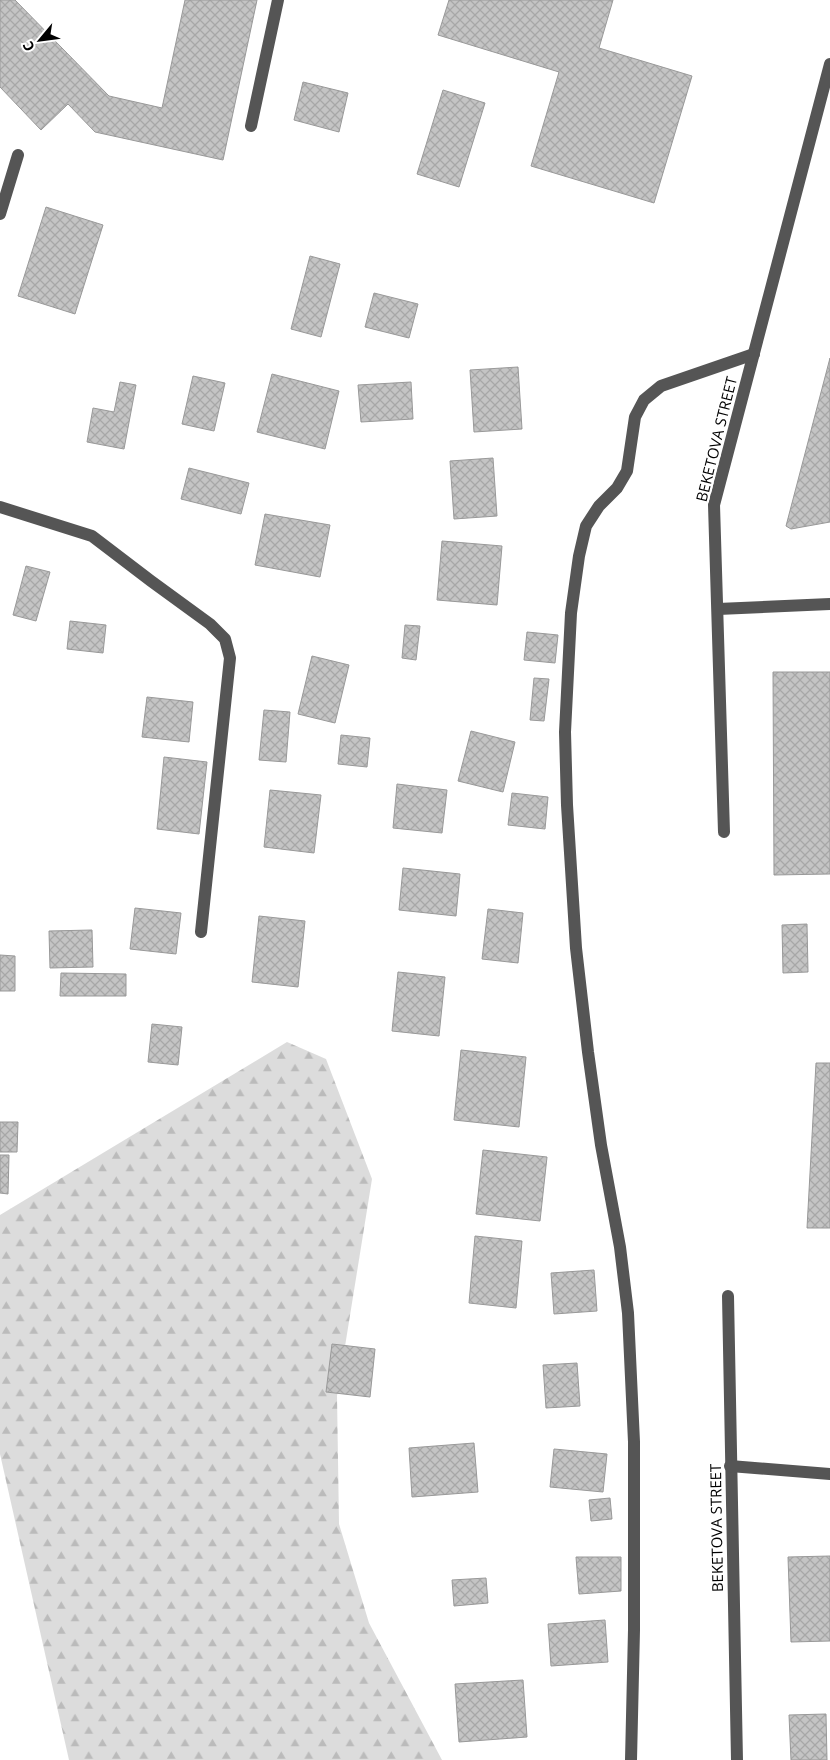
<svg xmlns="http://www.w3.org/2000/svg" width="830" height="1760" font-family="'Open Sans',sans-serif">
  <style>
    .forest { fill: url(#forest-firs) }
    .building { fill: url(#building-cross-hatch); stroke: #999 }
    .lines { fill: none; stroke-linecap: round; stroke-linejoin: round }
    .minor { stroke: #555; stroke-width: 12 }
    .labels { text-anchor: middle; dominant-baseline: central; stroke-width: 4.5; stroke-linejoin: round; paint-order: stroke }
    .street-label { font-size: 15px; fill: #000; stroke: #fff }
  </style>
  <defs>
    <pattern id="forest-firs" width="22" height="20" patternUnits="userSpaceOnUse" patternTransform="scale(1.25)"><rect width="22" height="20" fill="#dcdcdc"/><path d="M5 1l3.5 6h-7zM16 11l3.5 6h-7z" fill="#bbb"/></pattern>
    <pattern id="building-cross-hatch" width="8" height="8" patternUnits="userSpaceOnUse" patternTransform="scale(1.25)"><rect width="8" height="8" fill="#c4c4c4"/><path d="M0 0l8 8M0 8l8-8" fill="none" stroke="#a7a7a7"/></pattern>
  </defs>
  <rect width="100%" height="100%" fill="#fff"/>
  <path class="forest" d="M287 1042 326 1059 372 1179 337 1396 339 1524 369 1623 442 1760H69L0 1454V1215Z"/>
  <g class="building">
    <path d="M0 0H15L109 96 162 108 185 0H257L223 160 95 132 68 104 41 130 0 87Z"/>
    <path d="M449 0H613L599 48 692 76 654 203 531 166 559 72 438 35Z"/>
    <path d="M303 82 348 93 339 132 294 120Z"/>
    <path d="M443 90 485 103 459 187 417 174Z"/>
    <path d="M46 207 103 225 75 314 18 296Z"/>
    <path d="M310 256 340 264 321 337 291 329Z"/>
    <path d="M374 293 418 304 409 338 365 327Z"/>
    <path d="M830 358V522L791 529 786 526Z"/>
    <path d="M518 367 522 429 474 432 470 370Z"/>
    <path d="M272 374 339 391 325 449 257 432Z"/>
    <path d="M193 376 225 383 214 431 182 424Z"/>
    <path d="M120 382 136 385 124 449 87 442 93 408 114 412Z"/>
    <path d="M411 382 413 419 361 422 358 385Z"/>
    <path d="M493 458 497 516 454 519 450 461Z"/>
    <path d="M189 468 249 483 241 514 181 499Z"/>
    <path d="M265 514 330 525 320 577 255 565Z"/>
    <path d="M442 541 502 546 497 605 437 600Z"/>
    <path d="M26 566 50 572 36 621 13 615Z"/>
    <path d="M70 621 106 625 103 653 67 649Z"/>
    <path d="M405 625 420 626 416 660 402 658Z"/>
    <path d="M527 632 558 635 555 663 524 660Z"/>
    <path d="M312 656 349 665 335 723 298 714Z"/>
    <path d="M773 672H830V874L774 875Z"/>
    <path d="M534 678 549 679 544 721 530 720Z"/>
    <path d="M147 697 193 702 189 742 142 737Z"/>
    <path d="M264 710 290 712 286 762 259 760Z"/>
    <path d="M471 731 515 742 503 792 458 781Z"/>
    <path d="M341 735 370 738 367 767 338 764Z"/>
    <path d="M164 757 207 762 199 834 157 829Z"/>
    <path d="M397 784 447 790 442 833 393 828Z"/>
    <path d="M270 790 321 795 314 853 264 847Z"/>
    <path d="M512 793 548 797 545 829 508 825Z"/>
    <path d="M403 868 460 874 456 916 399 910Z"/>
    <path d="M135 908 181 913 176 954 130 949Z"/>
    <path d="M488 909 523 913 518 963 482 959Z"/>
    <path d="M259 916 305 921 298 987 252 982Z"/>
    <path d="M807 924 808 972 783 973 782 925Z"/>
    <path d="M92 930 93 967 50 968 49 931Z"/>
    <path d="M0 955 15 956V991H0Z"/>
    <path d="M398 972 445 977 439 1036 392 1031Z"/>
    <path d="M61 973 126 974V996H60Z"/>
    <path d="M152 1024 182 1027 178 1065 148 1062Z"/>
    <path d="M461 1050 526 1057 519 1127 454 1120Z"/>
    <path d="M816 1063H830V1228H807Z"/>
    <path d="M0 1122H18L17 1152H0Z"/>
    <path d="M483 1150 547 1157 540 1221 476 1214Z"/>
    <path d="M0 1155H9L8 1194 0 1193Z"/>
    <path d="M475 1236 522 1241 516 1308 469 1303Z"/>
    <path d="M594 1270 597 1311 554 1314 551 1273Z"/>
    <path d="M332 1344 375 1349 370 1397 326 1392Z"/>
    <path d="M577 1363 580 1406 546 1408 543 1365Z"/>
    <path d="M474 1443 478 1492 412 1497 409 1448Z"/>
    <path d="M554 1449 607 1454 603 1492 550 1487Z"/>
    <path d="M610 1498 612 1519 591 1521 589 1500Z"/>
    <path d="M830 1556V1641L791 1642 788 1557Z"/>
    <path d="M576 1557H621V1591L579 1594Z"/>
    <path d="M486 1578 488 1603 454 1606 452 1580Z"/>
    <path d="M605 1620 608 1662 551 1666 548 1624Z"/>
    <path d="M523 1680 527 1737 459 1742 455 1684Z"/>
    <path d="M826 1714 827 1760H791L789 1715Z"/>
  </g>
  <g class="lines">
    <g class="minor">
      <path d="M251 126 278 0"/>
      <path d="M0 214 18 155"/>
      <path d="M0 507 92 536 151 581 210 624 225 639 230 658 201 932"/>
      <path d="M718 609 830 604"/>
      <path d="M724 832 714 505 830 64"/>
      <path d="M728 1296 737 1760"/>
      <path d="M730 1466 830 1474"/>
      <path d="M631 1760 634 1630V1442L628 1313 620 1247 601 1145 588 1052 576 948 567 805 565 732 571 613 579 556 586 526 599 506 617 488 627 471 635 417 644 400 661 386 754 354"/>
    </g>
  </g>
  <g class="labels">
    <g class="street-label">
      <text transform="translate(716 439) rotate(-76)">BEKETOVA STREET</text>
      <text transform="translate(716 1528) rotate(-91)">BEKETOVA STREET</text>
    </g>
  </g>
  <g transform="translate(40 40) rotate(241)" stroke="#ffffff" stroke-width="4" paint-order="stroke">
  <path d="M0-4L9 19L0 12L-9 19Z" fill="#000000"/>
  <text y="-8" font-size="14" font-weight="bold" text-anchor="middle" fill="#000000">С</text>
  </g>
</svg>
